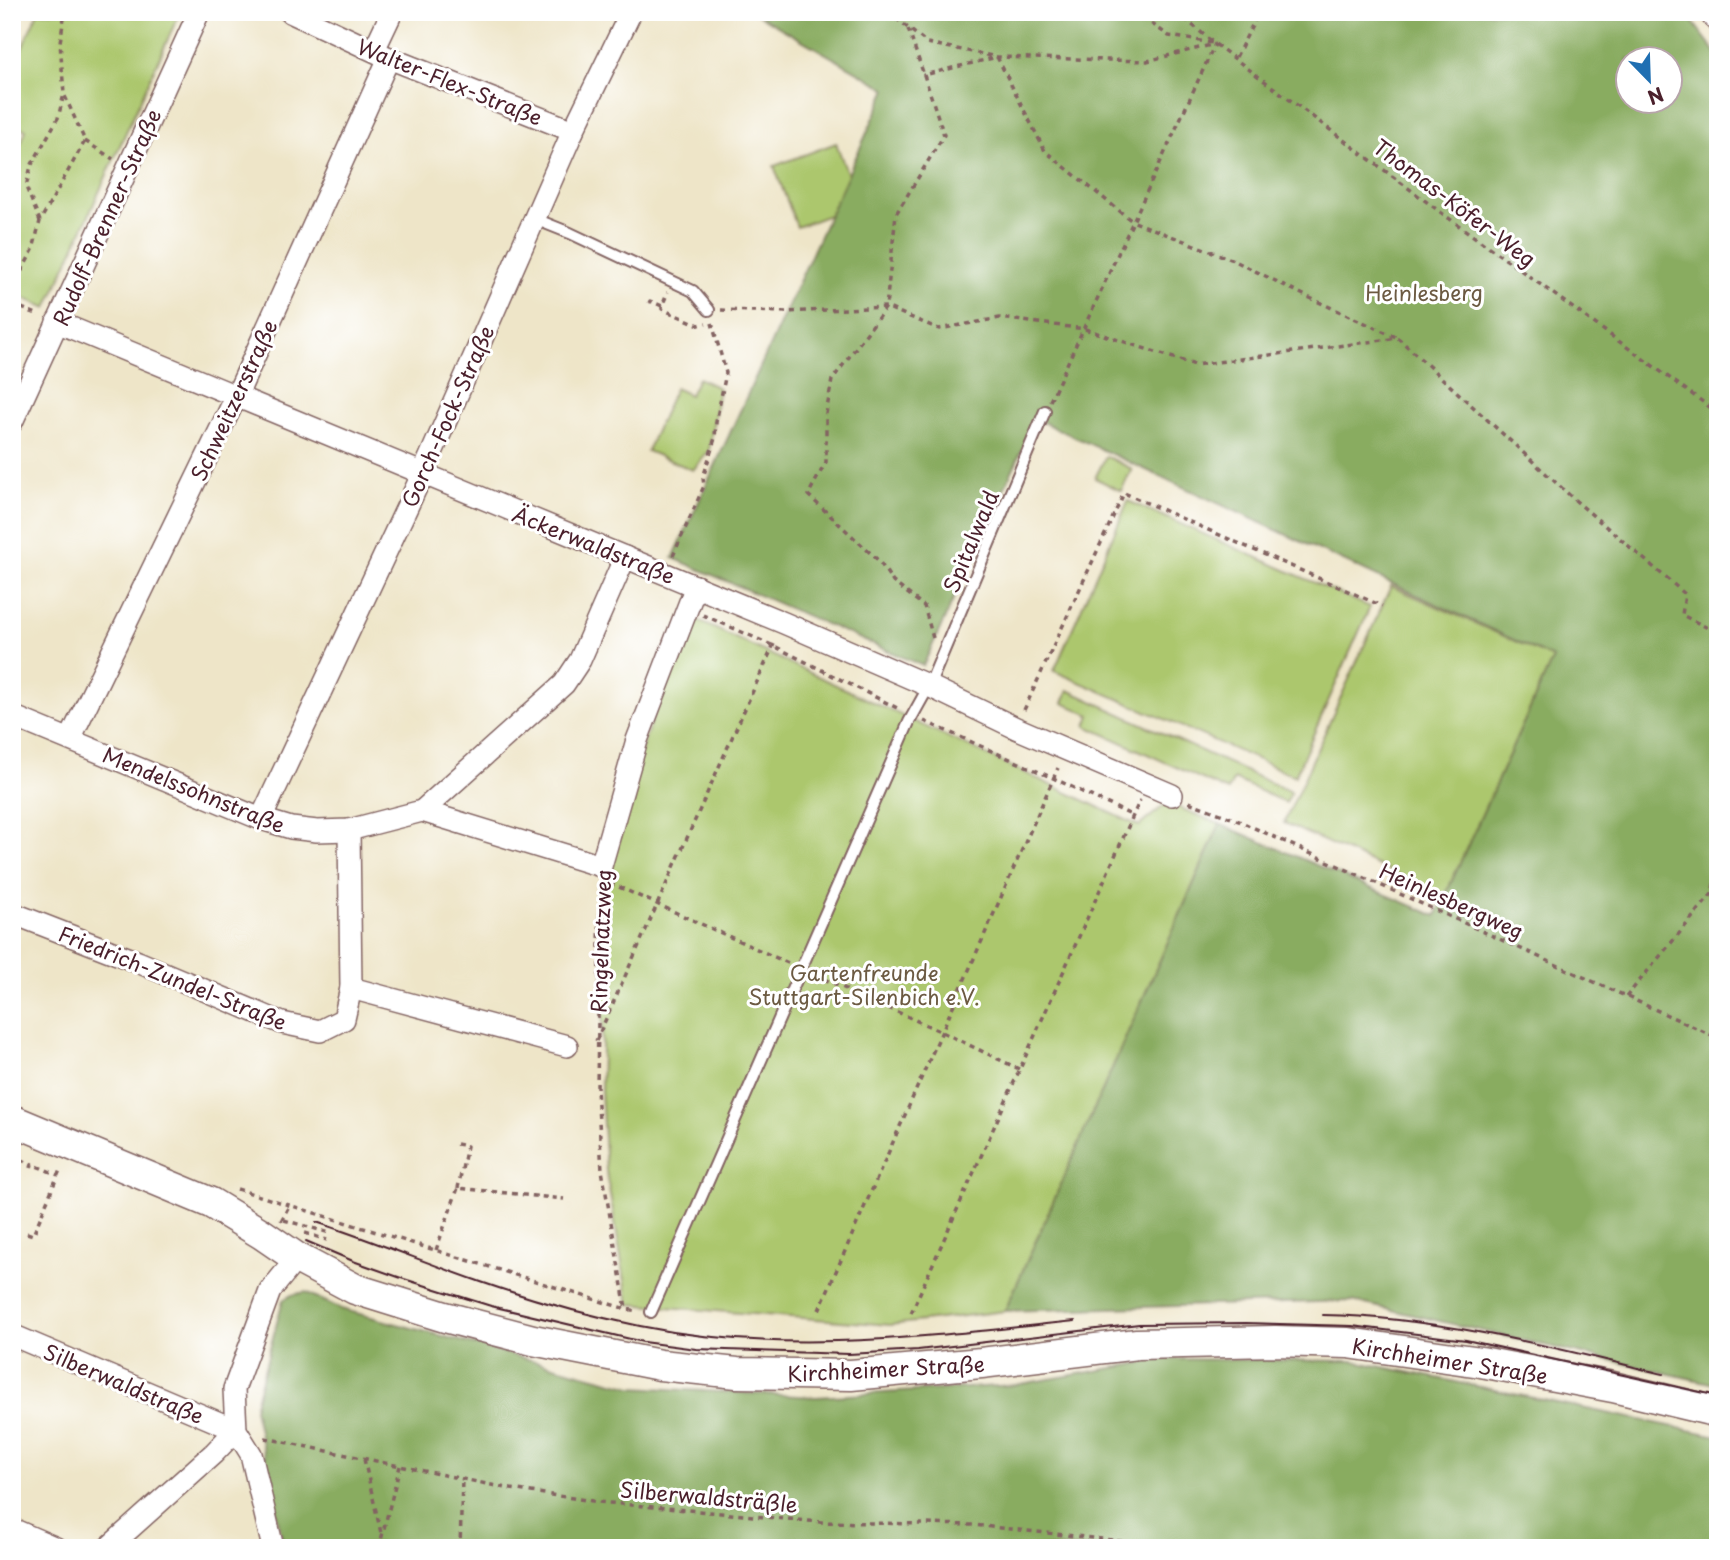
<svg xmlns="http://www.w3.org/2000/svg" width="1730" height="1560" font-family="'Playpen Sans',sans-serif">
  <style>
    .green { fill: #acc76d; stroke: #7b734c; stroke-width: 2 }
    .forest { fill: #89ac60; stroke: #6a6646; stroke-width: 2; fill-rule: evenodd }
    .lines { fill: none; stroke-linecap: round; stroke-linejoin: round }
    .service-casing { stroke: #836462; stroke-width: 14 }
    .minor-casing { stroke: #836462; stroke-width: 24 }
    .secondary-casing { stroke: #836462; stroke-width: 33 }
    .path { stroke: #836462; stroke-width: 3.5; stroke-dasharray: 5 5; stroke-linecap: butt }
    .service { stroke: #fff; stroke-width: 10 }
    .minor { stroke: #fff; stroke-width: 21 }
    .secondary { stroke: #fff; stroke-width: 30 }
    .tram { stroke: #4a1f2b; stroke-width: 2 }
    .labels { text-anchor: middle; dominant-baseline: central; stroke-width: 6; stroke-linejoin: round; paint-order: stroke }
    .street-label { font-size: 21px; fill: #4a1f2b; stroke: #fff }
    .park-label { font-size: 21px; fill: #6c5a42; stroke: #fff }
  </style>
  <rect width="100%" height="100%" fill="#fff"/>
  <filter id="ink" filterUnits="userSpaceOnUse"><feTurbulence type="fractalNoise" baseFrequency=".0143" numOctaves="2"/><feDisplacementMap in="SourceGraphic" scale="14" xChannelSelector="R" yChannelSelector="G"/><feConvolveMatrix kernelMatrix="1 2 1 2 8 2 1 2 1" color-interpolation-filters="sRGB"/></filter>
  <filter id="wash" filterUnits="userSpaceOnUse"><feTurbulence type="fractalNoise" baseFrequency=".00686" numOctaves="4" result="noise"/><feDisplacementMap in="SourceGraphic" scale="28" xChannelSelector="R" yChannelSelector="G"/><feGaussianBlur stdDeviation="1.57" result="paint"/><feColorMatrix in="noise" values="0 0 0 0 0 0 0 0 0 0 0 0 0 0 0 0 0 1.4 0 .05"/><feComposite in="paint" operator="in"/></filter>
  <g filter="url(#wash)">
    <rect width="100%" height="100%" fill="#eee5c8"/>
    <g class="green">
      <path d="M38 12H180L47 308 12 293V165L26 130 12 123V70Z"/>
      <path d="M836 143 859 204 797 227 774 166Z"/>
      <path d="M698 378 719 388 709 451 693 470 647 451 675 388 690 395Z"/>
      <path d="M1106 456 1132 469 1121 491 1095 478Z"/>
      <path d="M1128 501 1370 607 1295 776 1054 671Z"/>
      <path d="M1391 586 1553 658 1445 896 1284 823Z"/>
      <path d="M690 617 1139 826 1167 803 1220 824 1005 1311 890 1325 629 1304 606 1171 601 1091 606 887 643 744Z"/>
      <path d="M1068 690 1291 792 1286 803 1234 779 1228 791 1086 726 1090 715 1063 703Z"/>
    </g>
    <g class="forest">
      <path d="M753 12H1171L1181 19 1185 12H1685L1718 55V1385L1352 1301 1005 1311 1220 824 1436 916 1553 658 1036 419 923 666 673 558 887 89ZM1628 60H1670V102H1628Z"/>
      <path d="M305 1292 341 1309 632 1387 816 1397 1015 1385 1164 1359 1354 1361 1718 1436V1548H284L254 1408 283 1300 292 1295Z"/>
    </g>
  </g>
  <g filter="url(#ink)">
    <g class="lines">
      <defs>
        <g id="service">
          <path d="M535 219 570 233 693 291 709 310"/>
          <path d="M651 1312 909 722 929 686 1045 411"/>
        </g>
        <g id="minor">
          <path d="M290 12 389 58 573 131"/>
          <path d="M374 50 392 12"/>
          <path d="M57 322 784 623 929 686 1016 728 1172 795"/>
          <path d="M12 422 199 12"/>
          <path d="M12 716 261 819 291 828 317 831 349 830 422 811 601 866 637 740 696 586"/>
          <path d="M70 739 236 397 389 58"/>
          <path d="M422 811 564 684 580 660 625 557"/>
          <path d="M261 819 423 473 573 131 631 12"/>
          <path d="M12 913 138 962 282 1023 320 1031 344 1019 351 988 349 830"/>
          <path d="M351 988 567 1046"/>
          <path d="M12 1335 236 1430"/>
          <path d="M12 1529 56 1548"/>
          <path d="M108 1548 214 1453 236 1430"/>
          <path d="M273 1548 251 1454 236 1430 234 1389 270 1291 297 1258"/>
        </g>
        <g id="secondary">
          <path d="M1715 12 1718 16"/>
          <path d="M12 1120 211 1203 262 1234 297 1258 355 1289 445 1317 533 1340 660 1365 737 1373 851 1375 981 1363 1137 1344 1275 1341 1348 1343 1481 1362 1613 1387 1718 1412"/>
        </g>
      </defs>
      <use href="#service" class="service-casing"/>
      <use href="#minor" class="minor-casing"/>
      <use href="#secondary" class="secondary-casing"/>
      <g class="path">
        <path d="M888 12 927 43 997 57 1147 61 1215 44"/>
        <path d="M1135 12 1169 36 1213 43"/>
        <path d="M1177 12 1215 44 1443 214 1718 413"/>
        <path d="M908 29 924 75"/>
        <path d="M1236 57 1259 12"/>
        <path d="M85 141 113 159"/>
        <path d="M40 221 26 187 31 166 58 118 64 94"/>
        <path d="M12 289 33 250 40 221 85 141 64 94 60 42 65 12"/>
        <path d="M649 303 650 301 662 306 668 292"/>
        <path d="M12 304 39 315"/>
        <path d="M662 306V309L699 325 706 323"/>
        <path d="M721 310 786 312 886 307 939 329 1000 318 1085 329 1195 365 1398 338 1576 501 1685 594 1682 615 1708 628 1718 623"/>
        <path d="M1050 401 1215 44"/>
        <path d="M673 556 704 486 703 478 715 438 716 422 726 373 712 323"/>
        <path d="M703 615 774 646 901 710"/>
        <path d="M933 638 924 606 893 582 879 561 808 495 826 462V414L832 380 886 307 896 214 944 135 924 75 997 57 1045 151 1132 221 1231 259 1310 298 1396 337"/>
        <path d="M1024 710 1124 493 1382 606"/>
        <path d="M924 721 1053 778 1133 816"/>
        <path d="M1189 802 1239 821 1718 1038"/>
        <path d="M600 883 597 1089 602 1170 626 1309"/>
        <path d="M610 883 788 963"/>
        <path d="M815 975 942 1032 1019 1069"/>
        <path d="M1626 997 1712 894 1718 862"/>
        <path d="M596 1041 774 644"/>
        <path d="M456 1144 467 1146 458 1188"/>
        <path d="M12 1156 32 1164"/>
        <path d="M31 1168 32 1164 58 1175"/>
        <path d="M237 1189 626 1309 638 1311"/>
        <path d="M284 1220 330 1233"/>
        <path d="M281 1221 290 1204"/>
        <path d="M27 1233 33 1235 60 1170"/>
        <path d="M305 1233 327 1240"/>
        <path d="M436 1250 458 1188 564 1199"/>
        <path d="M819 1310 1058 768"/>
        <path d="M911 1313 1140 800"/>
        <path d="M265 1438 511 1489 599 1502 820 1522 973 1525 1185 1548"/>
        <path d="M364 1459 381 1533"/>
        <path d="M379 1548 400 1466"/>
        <path d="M460 1548 462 1479"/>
        <path d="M1134 1548 1140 1544 1141 1548"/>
      </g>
      <use href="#service" class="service"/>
      <use href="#minor" class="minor"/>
      <use href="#secondary" class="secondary"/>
      <g class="tram">
        <path d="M316 1222C372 1240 426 1263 481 1282 533 1300 586 1315 640 1326 785 1356 930 1336 1075 1321"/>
        <path d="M306 1241 353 1261 404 1279 491 1306 643 1342 696 1349 849 1354 918 1350 1139 1324 1246 1323 1352 1326 1466 1340 1718 1396"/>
        <path d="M1323 1315C1438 1317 1552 1347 1663 1374"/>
      </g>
    </g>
  </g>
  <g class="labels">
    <g class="street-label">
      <text transform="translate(450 81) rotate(22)">Walter-Flex-Straße</text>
      <text transform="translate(1455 202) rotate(37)">Thomas-Köfer-Weg</text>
      <text transform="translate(106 217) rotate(-66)">Rudolf-Brenner-Straße</text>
      <text transform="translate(233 400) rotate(-65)">Schweitzerstraße</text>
      <text transform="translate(447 416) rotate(-66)">Gorch-Fock-Straße</text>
      <text transform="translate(970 541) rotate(-67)">Spitalwald</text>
      <text transform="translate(594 544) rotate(22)">Äckerwaldstraße</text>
      <text transform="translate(194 789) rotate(22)">Mendelssohnstraße</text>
      <text transform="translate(1452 900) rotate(24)">Heinlesbergweg</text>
      <text transform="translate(600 941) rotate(-88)">Ringelnatzweg</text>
      <text transform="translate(173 977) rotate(22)">Friedrich-Zundel-Straße</text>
      <text transform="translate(1450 1360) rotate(9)">Kirchheimer Straße</text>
      <text transform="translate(886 1368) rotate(-3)">Kirchheimer Straße</text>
      <text transform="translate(124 1383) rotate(23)">Silberwaldstraße</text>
      <text transform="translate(709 1496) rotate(5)">Silberwaldsträßle</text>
    </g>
    <g class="park-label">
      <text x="1424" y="292">Heinlesberg</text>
      <text x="864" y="972">Gartenfreunde<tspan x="864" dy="24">Stuttgart-Silenbich e.V.</tspan></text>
    </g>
  </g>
  <rect width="1730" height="1560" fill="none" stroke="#fff" stroke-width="42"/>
  <g transform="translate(1649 80) rotate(157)"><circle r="33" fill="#ffffff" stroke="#b7a5aa" stroke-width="2"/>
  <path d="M0-5L12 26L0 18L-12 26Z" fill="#1f6fb2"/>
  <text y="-10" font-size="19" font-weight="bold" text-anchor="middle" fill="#4a1f2b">N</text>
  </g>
</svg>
